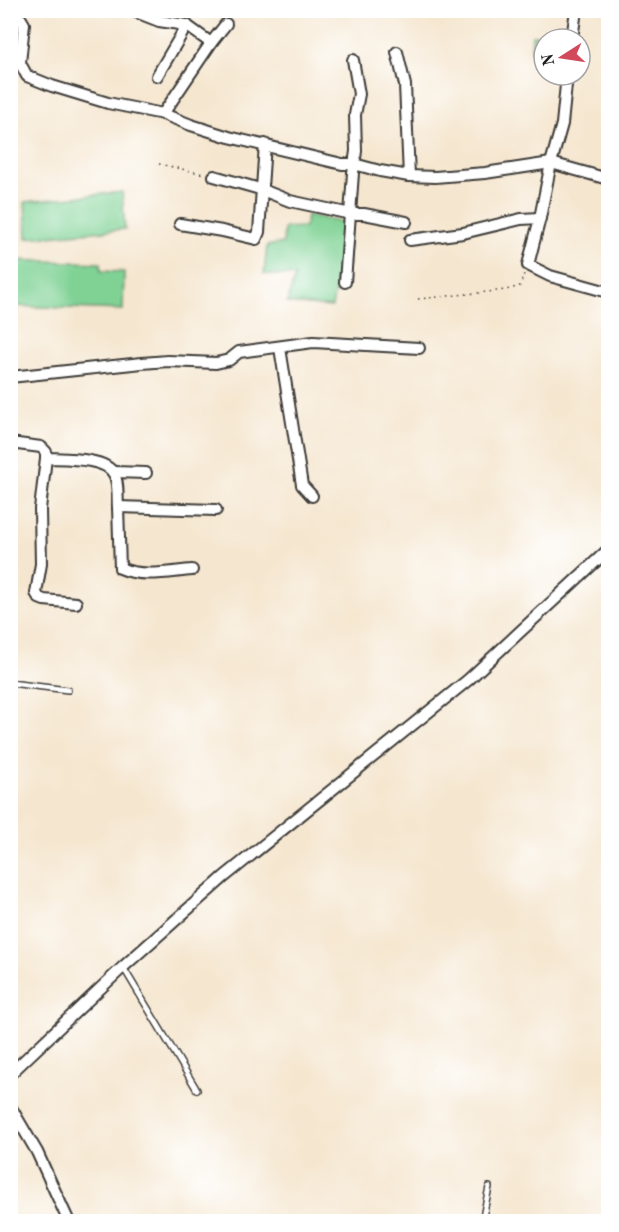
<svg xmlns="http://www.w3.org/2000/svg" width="619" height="1232" font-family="'Old Standard TT',serif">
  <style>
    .green { fill: #7fd294; stroke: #4e7758; stroke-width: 1.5 }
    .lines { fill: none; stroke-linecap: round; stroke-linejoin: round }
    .service-casing { stroke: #3d3a37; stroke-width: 8 }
    .minor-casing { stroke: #3d3a37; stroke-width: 14 }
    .path { stroke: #3d3a37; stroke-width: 1.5; stroke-dasharray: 1.5 4.5; stroke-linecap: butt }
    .service { stroke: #fff; stroke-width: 5 }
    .minor { stroke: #fff; stroke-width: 10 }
  </style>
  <rect width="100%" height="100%" fill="#fff"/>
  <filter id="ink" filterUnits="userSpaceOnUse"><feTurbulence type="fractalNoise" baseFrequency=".0167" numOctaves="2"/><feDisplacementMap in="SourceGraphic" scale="12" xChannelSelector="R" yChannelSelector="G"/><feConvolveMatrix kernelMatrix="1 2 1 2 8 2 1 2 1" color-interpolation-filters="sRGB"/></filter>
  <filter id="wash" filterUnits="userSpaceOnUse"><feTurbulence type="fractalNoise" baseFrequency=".008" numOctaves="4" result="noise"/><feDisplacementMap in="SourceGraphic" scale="24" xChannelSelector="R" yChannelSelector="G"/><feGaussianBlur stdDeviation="1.35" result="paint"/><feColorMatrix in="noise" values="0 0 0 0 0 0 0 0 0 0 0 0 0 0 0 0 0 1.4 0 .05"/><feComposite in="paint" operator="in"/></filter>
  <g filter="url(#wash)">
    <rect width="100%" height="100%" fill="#f5e6cf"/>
    <g class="green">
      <path d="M532 35 560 36V39H544V54L531 53Z"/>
      <path d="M122 192 125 229 27 238 25 202Z"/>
      <path d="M307 215 348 223V265H340L332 307 287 303 295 276 264 274 267 246 283 243 284 228 305 227Z"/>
      <path d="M11 260 101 263V271L124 272 123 310 11 306Z"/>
    </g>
  </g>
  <g filter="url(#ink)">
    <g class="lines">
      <defs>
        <g id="service">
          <path d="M10 683 68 690"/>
          <path d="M123 967 197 1090"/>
          <path d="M482 1222 489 1187"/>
        </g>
        <g id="minor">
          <path d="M131 10 159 21 186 25 211 43"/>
          <path d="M10 13 21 19 24 24 20 63 27 76 52 86 108 103 163 114 191 125 229 137 342 164H354L380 171 409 176 435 177 485 173 551 163 608 179"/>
          <path d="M572 39 576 10"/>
          <path d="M397 52 405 85 409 176"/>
          <path d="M567 75 562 124 551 163 540 218 528 265 550 276 608 292"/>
          <path d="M157 76 187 25"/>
          <path d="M163 114 211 43 226 24"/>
          <path d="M214 176 260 189 290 201 351 214H364L406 222"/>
          <path d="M180 224 222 231 256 239 259 232 265 144"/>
          <path d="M410 240 463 233 521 219 540 218"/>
          <path d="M345 282 353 173 356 151 355 115 359 94 353 60"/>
          <path d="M280 348 302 485 312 496"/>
          <path d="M10 377 142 363 168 361 216 363 229 360 239 352 313 342 419 348"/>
          <path d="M10 443 41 447 46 452V458C64 459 105 457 114 474 119 482 117 498 118 507"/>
          <path d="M46 458 40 509 41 564 36 593 39 598 44 600 76 603"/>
          <path d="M114 472 146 473"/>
          <path d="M192 570C168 572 143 578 120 568L118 507 216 510"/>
          <path d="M10 1074 123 967 224 877 468 680 608 550"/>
          <path d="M10 1106 37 1152 69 1222"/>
        </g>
      </defs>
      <use href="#service" class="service-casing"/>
      <use href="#minor" class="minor-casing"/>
      <g class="path">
        <path d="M159 164 204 174"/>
        <path d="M418 299 506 290 520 286 524 274"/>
      </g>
      <use href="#service" class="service"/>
      <use href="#minor" class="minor"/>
    </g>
  </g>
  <rect width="619" height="1232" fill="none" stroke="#fff" stroke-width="36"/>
  <g transform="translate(562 57) rotate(258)"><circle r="28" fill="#ffffff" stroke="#a4a4a4" stroke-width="1.5"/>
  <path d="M0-4.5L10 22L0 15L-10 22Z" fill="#d1495b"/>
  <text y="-9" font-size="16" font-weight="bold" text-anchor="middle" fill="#1c1c1c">N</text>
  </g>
</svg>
